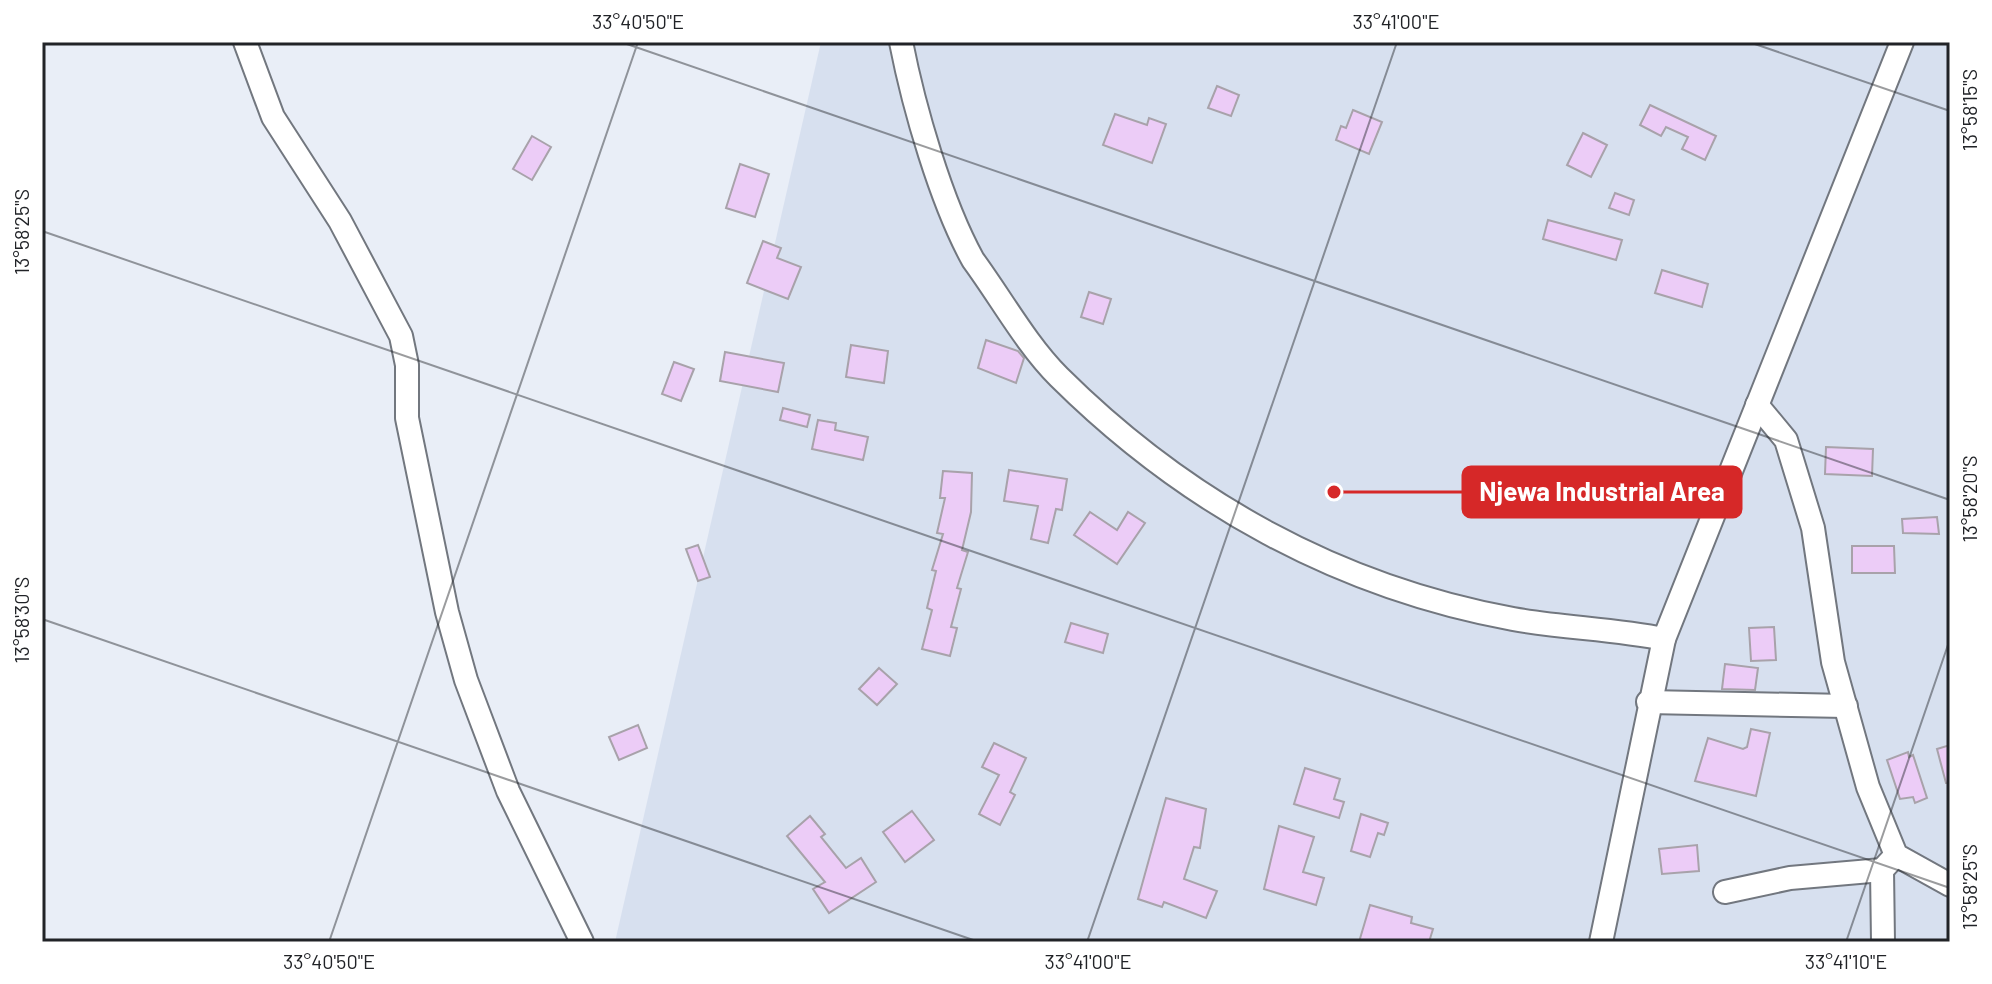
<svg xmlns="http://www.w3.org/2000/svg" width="1992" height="984" font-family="Barlow,sans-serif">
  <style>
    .built { fill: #d7e0ef }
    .building { fill: #ecccf7; stroke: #a8a2aa; stroke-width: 2 }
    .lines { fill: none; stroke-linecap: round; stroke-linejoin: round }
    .minor-casing { stroke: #72777f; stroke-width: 26 }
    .minor { stroke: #fff; stroke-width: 22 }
    .ticks { fill: none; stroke: #212327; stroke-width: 2; stroke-opacity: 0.45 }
    .leader { fill: none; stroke: #d62828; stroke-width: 3 }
    .callout-dot { fill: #d62828; stroke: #fff; stroke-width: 3 }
    .callout { fill: #d62828; stroke: #d62828; stroke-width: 3 }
    .callout-label { font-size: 26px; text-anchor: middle; font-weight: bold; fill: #fff }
    .neatline { fill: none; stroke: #212327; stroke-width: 3 }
    .ticks-label { font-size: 20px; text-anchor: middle; fill: #212327 }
  </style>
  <rect width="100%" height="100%" fill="#e9eef7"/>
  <path class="built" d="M821 42H1950V942H615Z"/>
  <g class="building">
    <path d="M1217 86 1239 95 1231 116 1208 108Z"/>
    <path d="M1650 105 1716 136 1705 160 1682 149 1688 137 1666 127 1661 136 1640 125Z"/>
    <path d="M1353 110 1382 122 1369 154 1336 140 1341 126 1346 128Z"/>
    <path d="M1115 114 1147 125 1149 118 1166 124 1152 163 1103 145Z"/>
    <path d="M1583 133 1607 145 1591 177 1567 165Z"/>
    <path d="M532 136 551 147 532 180 513 169Z"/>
    <path d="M740 164 769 174 755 217 726 208Z"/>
    <path d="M1615 193 1634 200 1629 215 1609 208Z"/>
    <path d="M1548 220 1622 240 1616 260 1543 239Z"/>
    <path d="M763 241 781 248 777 258 801 267 788 299 747 283Z"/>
    <path d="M1662 270 1708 284 1702 307 1655 293Z"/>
    <path d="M1089 292 1111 299 1103 324 1081 317Z"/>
    <path d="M986 340 1018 351 1024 358 1016 383 978 368Z"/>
    <path d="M851 345 888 351 884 383 846 377Z"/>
    <path d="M725 352 784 363 778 392 720 381Z"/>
    <path d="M674 362 694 369 681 401 662 394Z"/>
    <path d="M783 408 810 415 807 427 780 420Z"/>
    <path d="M818 420 836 423 835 430 868 437 863 460 812 449Z"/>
    <path d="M1826 447 1873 449 1872 476 1825 474Z"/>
    <path d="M1009 470 1067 479 1062 510 1056 509 1048 543 1031 539 1038 506 1004 501Z"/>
    <path d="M943 471 972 473 971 512 962 550 968 552 957 588 961 589 951 627 957 628 950 656 922 649 932 610 927 608 936 571 932 570 943 534 937 533 945 498H940Z"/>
    <path d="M1090 512 1117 530 1128 512 1145 523 1117 564 1074 535Z"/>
    <path d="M1937 517 1939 534 1903 533 1902 519Z"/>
    <path d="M698 545 710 577 698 581 686 549Z"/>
    <path d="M1852 546H1894L1895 573H1852Z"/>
    <path d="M1071 623 1108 634 1103 653 1065 642Z"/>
    <path d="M1774 627 1776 660 1751 661 1749 628Z"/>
    <path d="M1725 664 1758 668 1755 690 1722 689Z"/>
    <path d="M879 668 897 684 877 705 859 689Z"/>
    <path d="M638 725 647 748 619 760 609 737Z"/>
    <path d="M1751 729 1770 733 1756 796 1695 781 1708 738 1743 749 1747 747Z"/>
    <path d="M994 743 1026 758 1010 792 1015 795 1000 825 979 814 999 775 982 767Z"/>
    <path d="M1950 745V783H1946L1937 749Z"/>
    <path d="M1908 752 1909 757 1913 755 1927 798 1915 803 1913 797 1900 799 1887 760Z"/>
    <path d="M1305 768 1340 779 1334 799 1344 802 1339 818 1294 804Z"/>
    <path d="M1166 798 1206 809 1200 848 1194 847 1184 879 1217 891 1206 918 1164 902 1162 907 1138 899Z"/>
    <path d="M912 811 934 840 905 862 883 832Z"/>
    <path d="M1361 814 1388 823 1384 835 1378 833 1370 857 1351 851Z"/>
    <path d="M810 816 825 834 821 837 846 868 861 858 876 882 829 913 813 889 825 882 787 836Z"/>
    <path d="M1279 826 1314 837 1303 872 1324 878 1316 905 1264 889Z"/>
    <path d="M1697 845 1699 871 1662 874 1659 849Z"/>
    <path d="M1370 905 1412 917 1411 923 1433 929 1429 942H1359Z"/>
  </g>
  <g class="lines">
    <defs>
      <g id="minor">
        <path d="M245 42 273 117 340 221 401 336 407 365V418L447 612 466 680 508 791 582 942"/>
        <path d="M901 42C914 108 941 202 973 260 1001 298 1026 344 1059 377 1185 502 1338 587 1513 619 1563 628 1614 629 1664 639"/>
        <path d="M1757 405 1786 440 1813 528 1833 662 1868 787 1896 855 1950 885"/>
        <path d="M1648 702 1846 706"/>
        <path d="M1882 870 1883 942"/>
        <path d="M1725 892 1790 878 1882 870 1896 855"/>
        <path d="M1601 942 1664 639 1902 42"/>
      </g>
    </defs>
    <use href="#minor" class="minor-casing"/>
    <use href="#minor" class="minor"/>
  </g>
  <path class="ticks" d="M621 42 1950 500M1749 42 1950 111M42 231 1950 888M42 619 979 942M329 942 638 42M1087 942 1397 42M1846 942 1950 639"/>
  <path class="leader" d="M1334 492L1463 492"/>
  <circle class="callout-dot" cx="1334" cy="492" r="8"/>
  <rect class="callout" x="1463" y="467" width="278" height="50" rx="8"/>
  <g class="callout-label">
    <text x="1602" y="501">Njewa Industrial Area</text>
  </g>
  <rect width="1992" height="984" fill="none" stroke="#ffffff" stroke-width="88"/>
  <rect x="44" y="44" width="1904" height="896" class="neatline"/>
  <g class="ticks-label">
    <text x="638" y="29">33°40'50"E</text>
    <text x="1396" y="29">33°41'00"E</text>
    <text transform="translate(1970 110) rotate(-90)" y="7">13°58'15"S</text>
    <text transform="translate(22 232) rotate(-90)" y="7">13°58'25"S</text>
    <text transform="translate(1970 499) rotate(-90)" y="7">13°58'20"S</text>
    <text transform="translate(22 620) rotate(-90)" y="7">13°58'30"S</text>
    <text transform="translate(1970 887) rotate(-90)" y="7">13°58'25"S</text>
    <text x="329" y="969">33°40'50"E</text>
    <text x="1088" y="969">33°41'00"E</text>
    <text x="1846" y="969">33°41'10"E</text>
  </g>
</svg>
